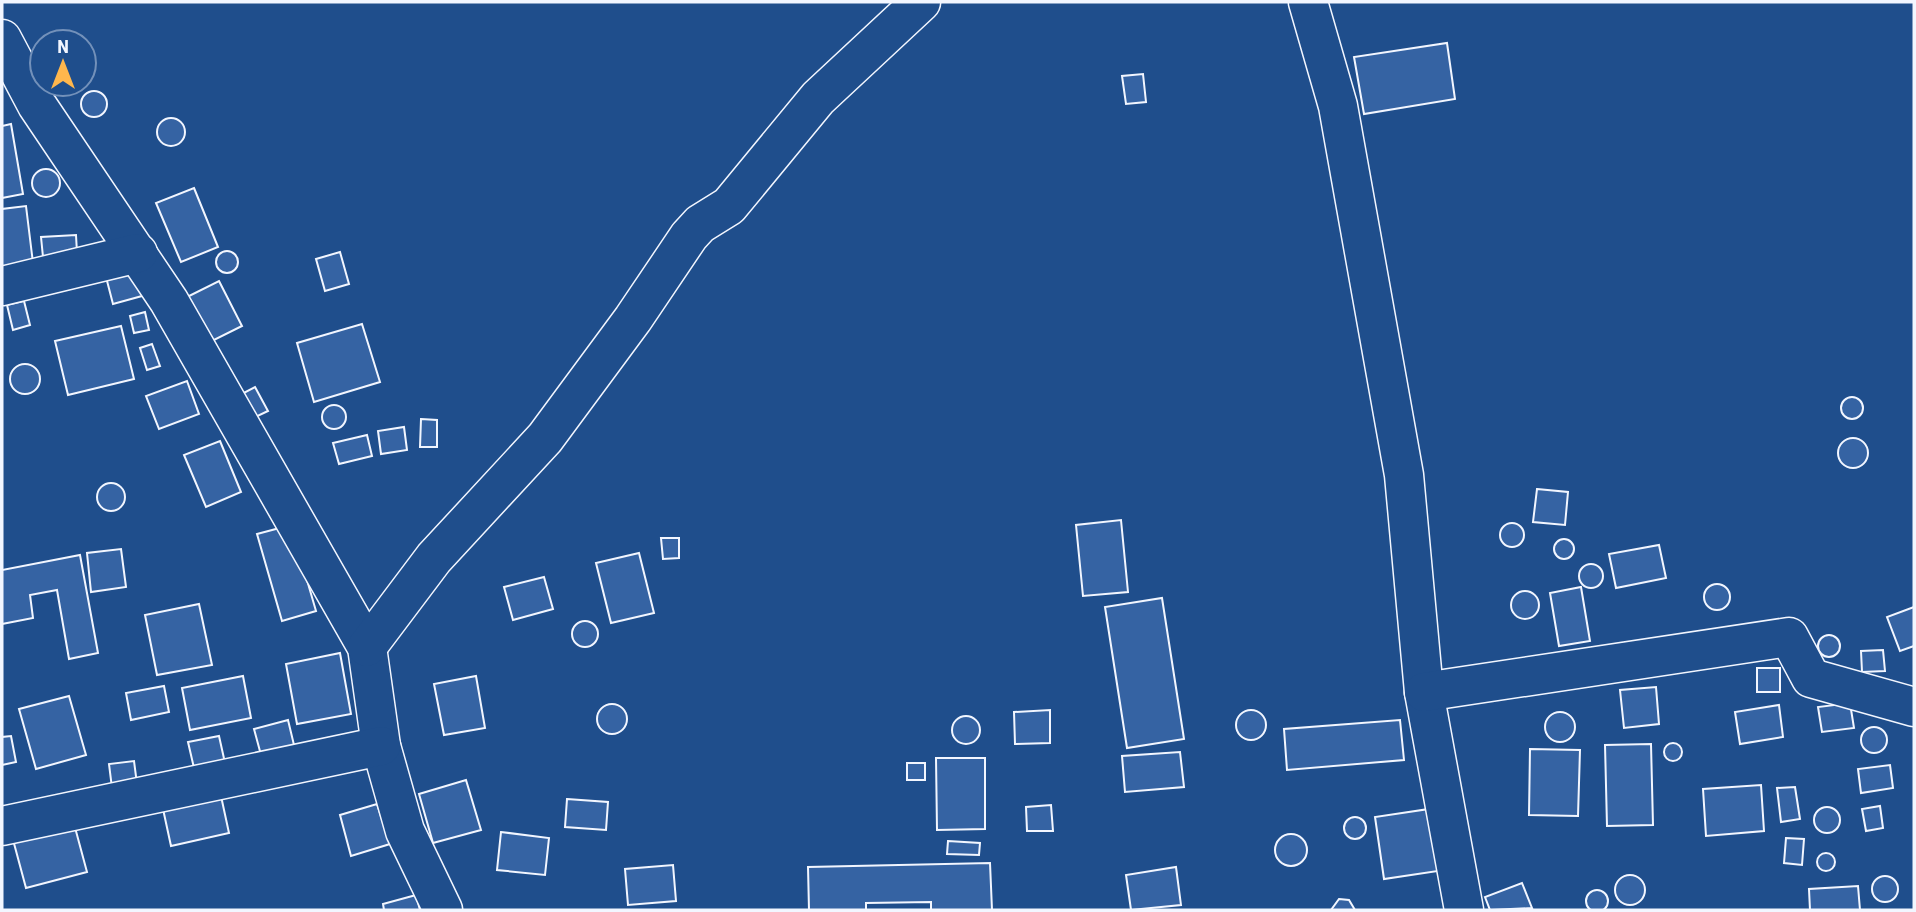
<svg xmlns="http://www.w3.org/2000/svg" width="1916" height="912" font-family="'Roboto Condensed',sans-serif">
  <style>
    .building { fill: #3563a3; stroke: #f2f6ff; stroke-width: 2 }
    .lines { fill: none; stroke-linecap: round; stroke-linejoin: round }
    .street-casing { stroke: #f2f6ff; stroke-width: 41 }
    .street { stroke: #1f4e8c; stroke-width: 38 }
  </style>
  <rect width="100%" height="100%" fill="#1f4e8c"/>
  <g class="building">
    <path d="M1447 43 1455 99 1364 114 1354 57Z"/>
    <path d="M1143 74 1146 102 1126 104 1122 76Z"/>
    <circle cx="94" cy="104" r="13"/>
    <circle cx="171" cy="132" r="14"/>
    <path d="M11 124 23 194 2 198V126Z"/>
    <circle cx="46" cy="183" r="14"/>
    <path d="M194 188 218 247 181 262 156 203Z"/>
    <path d="M26 206 33 263 2 267V209Z"/>
    <path d="M76 235 77 253 43 257 41 237Z"/>
    <circle cx="227" cy="262" r="11"/>
    <path d="M340 252 349 284 325 291 316 259Z"/>
    <path d="M134 270 142 296 113 304 106 277Z"/>
    <path d="M219 281 242 326 206 344 183 299Z"/>
    <path d="M24 301 30 325 13 330 7 305Z"/>
    <path d="M145 312 149 330 134 333 130 316Z"/>
    <path d="M362 324 380 382 314 402 297 343Z"/>
    <path d="M121 326 134 379 68 395 55 341Z"/>
    <path d="M152 344 160 366 147 370 140 348Z"/>
    <circle cx="25" cy="379" r="15"/>
    <path d="M187 381 199 414 159 429 146 396Z"/>
    <path d="M255 387 268 411 249 420 236 397Z"/>
    <circle cx="1852" cy="408" r="11"/>
    <circle cx="334" cy="417" r="12"/>
    <path d="M421 419 437 420V447H420Z"/>
    <path d="M404 427 407 450 381 454 378 431Z"/>
    <path d="M367 435 372 456 339 464 333 443Z"/>
    <circle cx="1853" cy="453" r="15"/>
    <path d="M220 441 241 492 206 507 184 455Z"/>
    <circle cx="111" cy="497" r="14"/>
    <path d="M1537 489 1568 492 1565 525 1533 522Z"/>
    <path d="M1121 520 1128 592 1083 596 1076 525Z"/>
    <circle cx="1512" cy="535" r="12"/>
    <path d="M291 525 316 611 282 621 257 534Z"/>
    <path d="M661 538H679V558L663 559Z"/>
    <circle cx="1564" cy="549" r="10"/>
    <path d="M1659 545 1666 578 1616 588 1609 554Z"/>
    <path d="M121 549 126 587 91 592 87 553Z"/>
    <path d="M639 553 654 613 611 623 596 563Z"/>
    <path d="M80 555 98 653 69 659 57 590 30 595 33 618 2 624V570Z"/>
    <circle cx="1591" cy="576" r="12"/>
    <path d="M544 577 553 609 513 620 504 587Z"/>
    <circle cx="1717" cy="597" r="13"/>
    <path d="M1581 587 1590 641 1559 646 1550 593Z"/>
    <circle cx="1525" cy="605" r="14"/>
    <path d="M1162 598 1184 739 1127 748 1105 607Z"/>
    <path d="M199 604 212 665 157 675 145 615Z"/>
    <path d="M1914 607V646L1900 651 1887 617Z"/>
    <circle cx="585" cy="634" r="13"/>
    <circle cx="1829" cy="646" r="11"/>
    <path d="M1883 650 1885 671 1862 672 1861 651Z"/>
    <path d="M340 653 351 714 297 724 286 664Z"/>
    <rect x="1757" y="668" width="23" height="24"/>
    <path d="M243 676 251 718 190 730 182 688Z"/>
    <path d="M476 676 485 728 444 735 434 684Z"/>
    <path d="M164 686 169 712 131 720 126 693Z"/>
    <path d="M1656 687 1659 724 1624 728 1620 690Z"/>
    <path d="M69 696 86 755 36 769 19 709Z"/>
    <path d="M1850 703 1854 728 1822 732 1818 707Z"/>
    <circle cx="612" cy="719" r="15"/>
    <path d="M1779 705 1783 737 1740 744 1735 712Z"/>
    <path d="M1050 710V743L1015 744 1014 712Z"/>
    <circle cx="1251" cy="725" r="15"/>
    <circle cx="1560" cy="727" r="15"/>
    <circle cx="966" cy="730" r="14"/>
    <path d="M288 720 294 745 261 755 254 729Z"/>
    <path d="M1400 720 1404 760 1287 770 1284 729Z"/>
    <circle cx="1874" cy="740" r="13"/>
    <path d="M11 736 16 762 2 765V737Z"/>
    <path d="M219 736 225 763 194 768 188 742Z"/>
    <circle cx="1673" cy="752" r="9"/>
    <path d="M1651 744 1653 825 1607 826 1605 745Z"/>
    <path d="M1530 749 1580 750 1578 816 1529 815Z"/>
    <path d="M1180 752 1184 787 1125 792 1122 756Z"/>
    <path d="M936 758H985V829L937 830Z"/>
    <path d="M134 761 137 784 112 788 109 764Z"/>
    <rect x="907" y="763" width="18" height="17"/>
    <path d="M1890 765 1893 788 1861 793 1858 769Z"/>
    <path d="M466 780 481 830 433 843 419 794Z"/>
    <path d="M1761 785 1764 831 1706 836 1703 789Z"/>
    <path d="M1795 787 1800 819 1781 822 1777 788Z"/>
    <path d="M221 796 229 833 171 846 163 809Z"/>
    <path d="M567 799 608 802 606 830 565 827Z"/>
    <path d="M377 804 390 844 351 856 340 815Z"/>
    <path d="M1051 805 1053 831H1027L1026 807Z"/>
    <path d="M1880 806 1883 828 1866 831 1862 809Z"/>
    <circle cx="1827" cy="820" r="13"/>
    <path d="M1429 809 1438 871 1384 879 1375 817Z"/>
    <circle cx="1355" cy="828" r="11"/>
    <path d="M73 820 87 872 26 888 12 836Z"/>
    <path d="M501 832 549 838 545 875 497 870Z"/>
    <circle cx="1291" cy="850" r="16"/>
    <path d="M1786 838 1804 839 1802 865 1784 863Z"/>
    <path d="M948 841 980 843 979 855 947 854Z"/>
    <circle cx="1826" cy="862" r="9"/>
    <path d="M990 863 992 910H931V902L866 903V910H809L808 867Z"/>
    <path d="M673 865 676 901 628 905 625 869Z"/>
    <path d="M1176 867 1181 905 1131 910 1126 875Z"/>
    <circle cx="1630" cy="890" r="15"/>
    <circle cx="1885" cy="889" r="13"/>
    <path d="M1522 883 1532 908 1490 910 1485 897Z"/>
    <path d="M1858 886 1860 910H1810L1809 889Z"/>
    <circle cx="1597" cy="901" r="11"/>
    <path d="M416 895 420 910H384L383 904Z"/>
    <path d="M1339 899 1349 900 1355 910H1331Z"/>
  </g>
  <g class="lines">
    <defs>
      <g id="street">
        <path d="M1308 2 1338 106 1404 475 1424 692 1464 910"/>
        <path d="M2 39 37 105 169 301 367 647 381 746 405 831 443 910"/>
        <path d="M2 286 138 253"/>
        <path d="M367 647 434 558 545 438 633 319 689 236 700 224 729 206 818 98 921 2"/>
        <path d="M1424 692 1789 637 1811 678 1914 707"/>
        <path d="M2 826 381 746"/>
      </g>
    </defs>
    <use href="#street" class="street-casing"/>
    <use href="#street" class="street"/>
  </g>
  <rect width="1916" height="912" fill="none" stroke="#f2f6ff" stroke-width="7"/>
  <g transform="translate(63 63)"><circle r="33" fill="#1f4e8c" stroke="#7391ba" stroke-width="2"/>
  <path d="M0-5L12 26L0 18L-12 26Z" fill="#ffb74d"/>
  <text y="-10" font-size="19" font-weight="bold" text-anchor="middle" fill="#f2f6ff">N</text>
  </g>
</svg>
